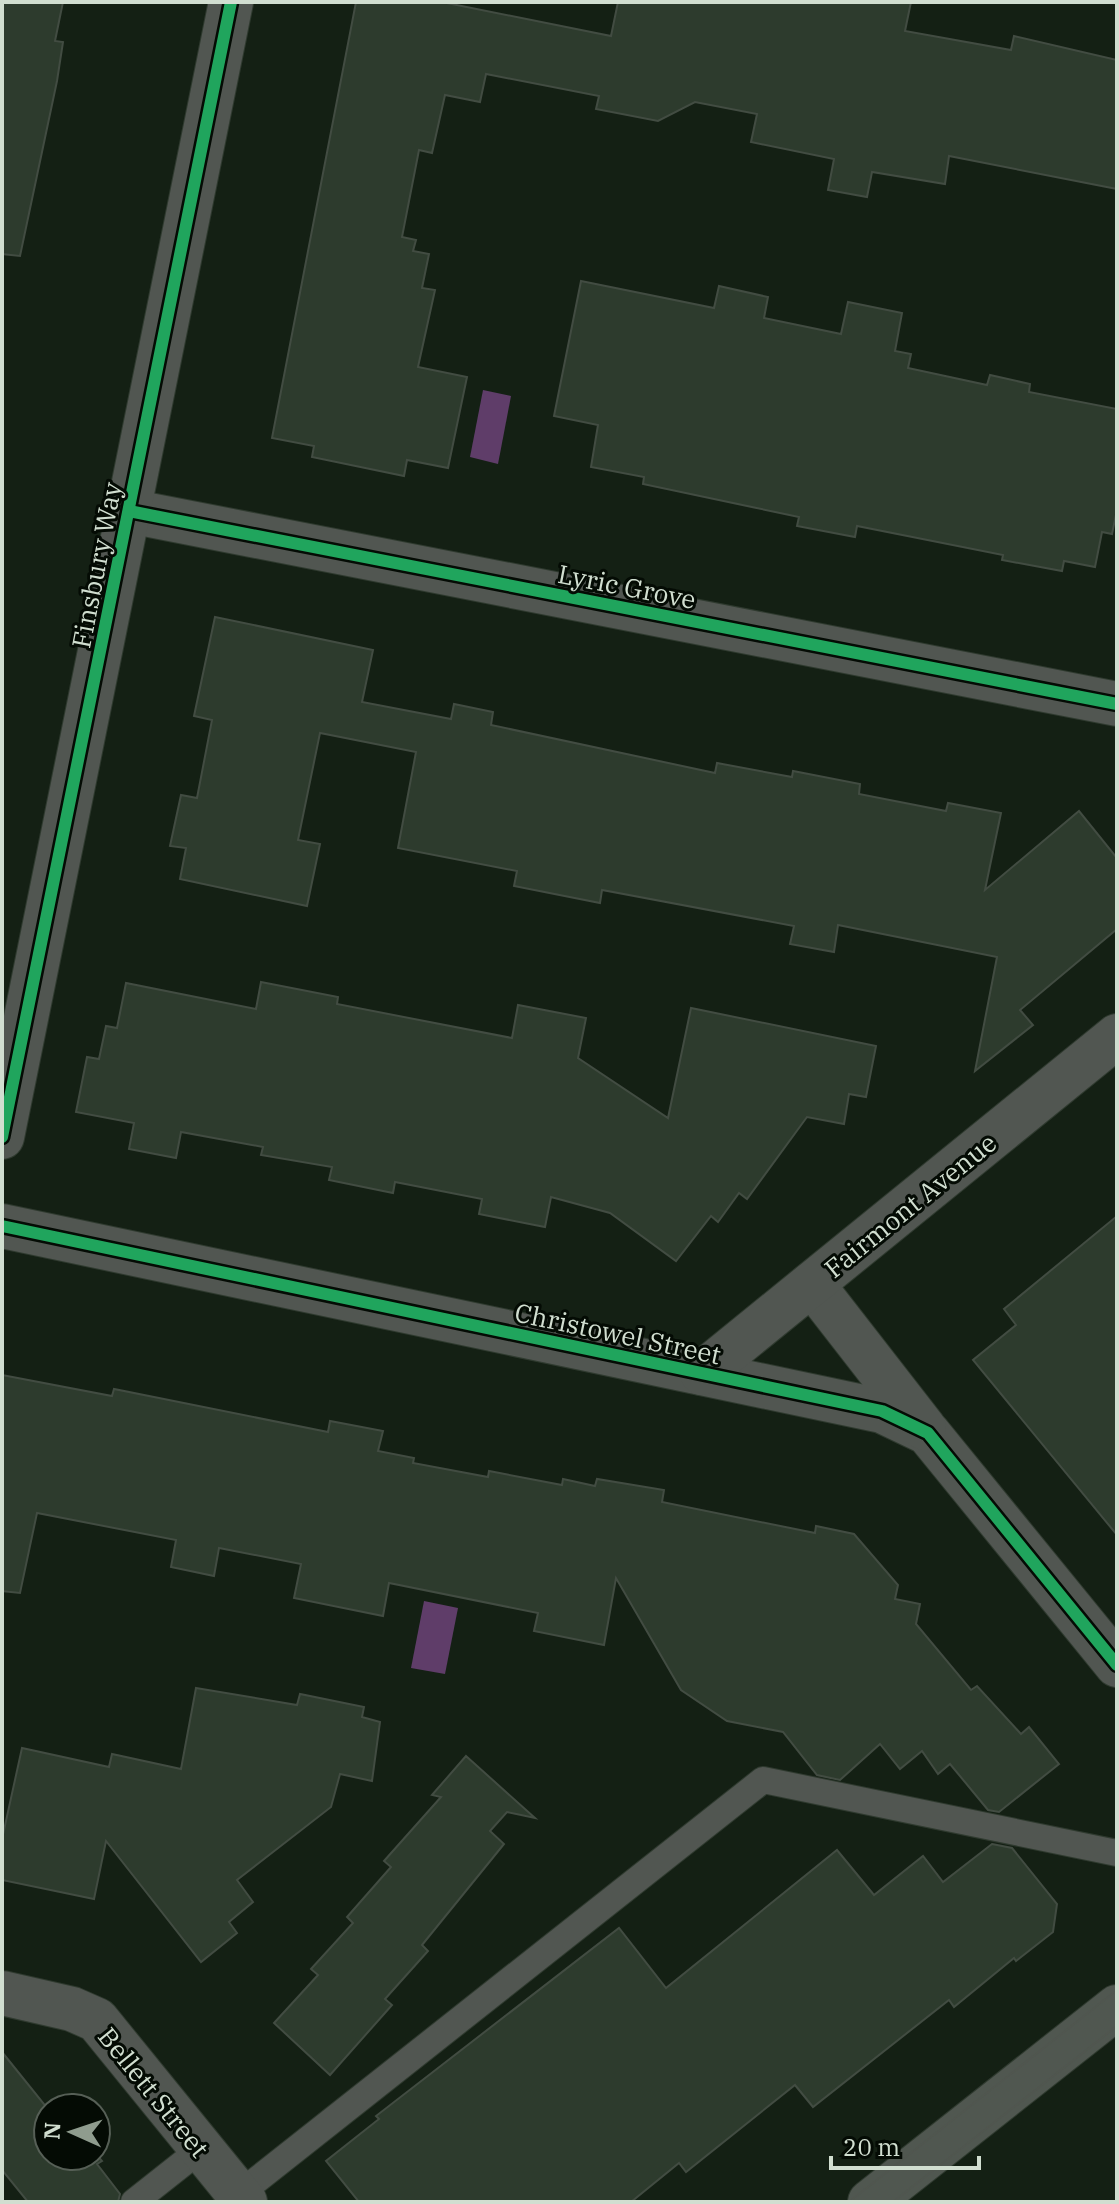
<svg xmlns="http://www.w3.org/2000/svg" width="1119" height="2204" font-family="'IBM Plex Serif',serif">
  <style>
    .water { fill: #5f3d69 }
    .building { fill: #2d3b2d; stroke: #424c42; stroke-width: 2 }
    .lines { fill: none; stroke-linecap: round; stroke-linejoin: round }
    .lane-casing { stroke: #2f3a2f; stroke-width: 28 }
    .street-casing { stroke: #2f3a2f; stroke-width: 46 }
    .primary-casing { stroke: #2f3a2f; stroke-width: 46 }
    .lane { stroke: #515651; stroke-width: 26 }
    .street { stroke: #515651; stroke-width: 44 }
    .primary { stroke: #505750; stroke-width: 44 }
    .tram { stroke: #50564f; stroke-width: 2 }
    .cycleway-casing { stroke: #040b04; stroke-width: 17 }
    .cycleway { stroke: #20a55d; stroke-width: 12 }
    .labels { text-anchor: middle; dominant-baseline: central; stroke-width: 6; stroke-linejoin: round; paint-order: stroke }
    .street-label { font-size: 26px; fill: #d1ded0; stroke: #040b04 }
  </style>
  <rect width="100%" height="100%" fill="#142014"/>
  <g class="water">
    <path d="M483 390 511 396 498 464 470 457Z"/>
    <path d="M424 1601 458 1608 445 1674 411 1668Z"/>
  </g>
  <g class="building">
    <path d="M2 2H63L55 41 63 42 57 81 20 256 2 254Z"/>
    <path d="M356 2H442L611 36 618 2H911L905 31 1011 50 1014 36 1117 60V189L949 156 945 184 872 172 867 197 828 190 834 159 751 142 757 114 695 102 658 121 596 109 599 96 486 74 480 102 445 95 432 153 419 150 402 237 416 240 413 251 429 254 422 288 435 290 418 367 467 377 448 468 407 460 404 476 312 457 314 446 272 438Z"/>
    <path d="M581 281 714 308 719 286 768 297 764 318 841 334 848 302 902 313 895 351 911 354 908 368 987 385 990 375 1030 384 1029 392 1117 409V510L1112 534 1102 532 1095 567 1064 561 1062 571 1002 560 1003 555 857 526 855 537 797 526 799 517 643 484 644 477 591 467 598 425 554 416Z"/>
    <path d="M215 617 373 650 362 702 451 719 454 704 493 712 491 725 715 773 717 763 792 777 793 771 860 784 859 794 946 811 948 803 1001 813 985 890 1079 811 1117 858V929L1020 1010 1033 1025 975 1071 997 957 838 925 834 952 790 944 794 926 602 890 600 903 514 886 517 871 398 848 416 752 320 733 298 840 320 844 307 906 180 879 186 848 170 846 181 795 197 798 212 720 194 716Z"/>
    <path d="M261 982 338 997 337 1004 512 1038 518 1005 586 1018 578 1058 668 1118 691 1008 876 1046 866 1097 849 1094 844 1124 807 1117 747 1199 739 1193 718 1222 711 1216 676 1261 610 1213 551 1197 545 1227 479 1214 482 1199 395 1182 393 1193 329 1180 332 1167 261 1155 263 1147 181 1132 176 1158 129 1149 134 1123 76 1112 87 1057 99 1059 106 1026 117 1028 126 983 256 1009Z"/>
    <path d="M1117 1216V1535L973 1360 1016 1325 1004 1309Z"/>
    <path d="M2 1375 112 1396 114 1389 328 1432 330 1421 383 1431 378 1451 414 1458 413 1463 488 1477 489 1471 562 1485 563 1479 595 1486 597 1479 664 1490 662 1502 815 1533 816 1526 854 1534 898 1585 895 1599 920 1604 916 1624 971 1690 977 1686 1021 1734 1029 1727 1059 1764 999 1812 988 1810 950 1764 938 1774 922 1751 900 1769 880 1744 840 1780 817 1775 783 1732 727 1721 681 1690 616 1578 604 1645 534 1631 538 1613 389 1583 383 1616 294 1598 301 1564 219 1548 214 1576 171 1567 176 1540 37 1513 20 1593 2 1591Z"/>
    <path d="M196 1688 297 1705 300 1694 364 1707 362 1717 380 1722 372 1781 340 1774 331 1807 237 1880 253 1902 229 1922 237 1933 201 1962 106 1841 94 1899 2 1880V1839L22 1748 109 1767 112 1754 181 1769Z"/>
    <path d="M466 1756 535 1818 507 1812 490 1831 504 1844 422 1945 428 1951 385 1999 392 2005 330 2075 274 2023 318 1975 311 1969 353 1923 347 1917 391 1867 384 1861 441 1797 432 1795Z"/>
    <path d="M992 1844 1012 1848 1057 1904 1053 1932 1016 1961 1014 1958 954 2007 949 2000 813 2107 795 2085 686 2172 679 2163 631 2202H359L326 2161 379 2119 376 2116 619 1928 666 1988 837 1850 874 1895 923 1856 943 1882Z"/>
    <path d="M2 2052 48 2109V2156L96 2154 102 2161 97 2164 120 2194 118 2202H28L2 2170Z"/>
  </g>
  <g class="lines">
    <defs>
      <g id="lane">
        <path d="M239 2194 763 1780 1117 1853"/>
        <path d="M134 2202 201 2149"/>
      </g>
      <g id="street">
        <path d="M129 511 1117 704"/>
        <path d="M2 1137 231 2"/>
        <path d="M2 1226 882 1411 928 1433 1117 1665"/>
        <path d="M812 1284 924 1428"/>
        <path d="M702 1373 1117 1036"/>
        <path d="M2 1993 72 2009 97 2020 245 2202"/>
      </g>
      <path id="primary" d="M870 2202 1117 2007"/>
    </defs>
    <use href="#lane" class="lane-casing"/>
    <use href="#street" class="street-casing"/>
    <use href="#primary" class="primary-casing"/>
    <use href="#lane" class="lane"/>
    <use href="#street" class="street"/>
    <use href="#primary" class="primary"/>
    <g class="tram">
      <path d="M849 2202 1117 1990"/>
      <path d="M893 2202 1117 2026"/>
    </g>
    <defs>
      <g id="cycleway">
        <path d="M129 511 1117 704"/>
        <path d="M2 1137 231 2"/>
        <path d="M2 1226 882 1411 928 1433 1117 1665"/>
      </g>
    </defs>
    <use href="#cycleway" class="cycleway-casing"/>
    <use href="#cycleway" class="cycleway"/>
  </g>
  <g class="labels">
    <g class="street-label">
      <text transform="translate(96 565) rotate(-79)">Finsbury Way</text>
      <text transform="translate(627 586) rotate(11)">Lyric Grove</text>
      <text transform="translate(910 1205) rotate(-39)">Fairmont Avenue</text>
      <text transform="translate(618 1333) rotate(12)">Christowel Street</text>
      <text transform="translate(154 2092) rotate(51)">Bellett Street</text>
    </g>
  </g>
  <rect width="1119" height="2204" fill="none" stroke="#d1ded0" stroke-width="8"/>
  <g transform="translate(72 2132) rotate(273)"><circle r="38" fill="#040b04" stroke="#565f56" stroke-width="2"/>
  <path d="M0-6L14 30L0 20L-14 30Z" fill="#8f9c8e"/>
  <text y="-12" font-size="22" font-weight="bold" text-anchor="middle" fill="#d1ded0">N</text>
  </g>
  <path d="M831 2156v12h148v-12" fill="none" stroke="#d1ded0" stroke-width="4"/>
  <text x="843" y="2156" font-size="24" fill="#d1ded0" stroke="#040b04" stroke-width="6" paint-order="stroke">20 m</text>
</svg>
